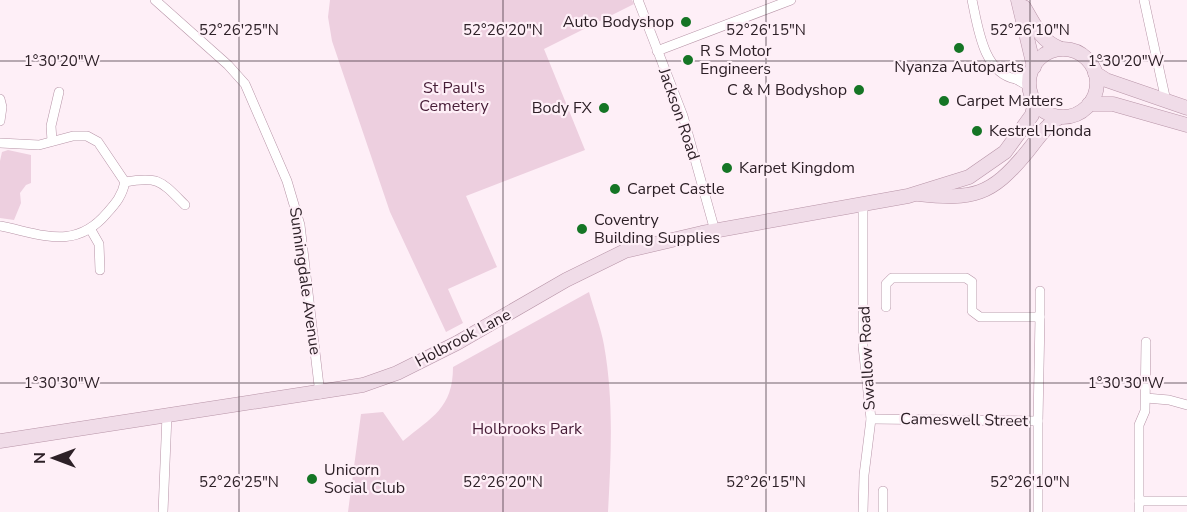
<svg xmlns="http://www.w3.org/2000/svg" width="1187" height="512" font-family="'Nunito Sans',sans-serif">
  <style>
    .green { fill: #edcfdf }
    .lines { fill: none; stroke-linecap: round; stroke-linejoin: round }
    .street-casing { stroke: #b794a7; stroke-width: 10 }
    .secondary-casing { stroke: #b794a7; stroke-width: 15 }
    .street { stroke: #fff; stroke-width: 9 }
    .secondary { stroke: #f0dce8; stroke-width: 14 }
    .ticks { fill: none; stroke: #2d2027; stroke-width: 1.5; stroke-opacity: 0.45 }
    .poi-dot { fill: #157525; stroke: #feeff7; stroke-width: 2 }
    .labels { text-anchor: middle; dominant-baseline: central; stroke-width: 4.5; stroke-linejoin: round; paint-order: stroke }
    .poi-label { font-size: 16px; fill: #2d2027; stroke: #feeff7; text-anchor: start }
    .park-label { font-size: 16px; fill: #461c36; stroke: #feeff7 }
    .street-label { font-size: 16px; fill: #2d2027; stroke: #feeff7 }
    .ticks-label { font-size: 15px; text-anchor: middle; fill: #2d2027; stroke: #feeff7; stroke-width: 4.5; stroke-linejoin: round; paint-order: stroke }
  </style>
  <rect width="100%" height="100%" fill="#feeff7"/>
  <g class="green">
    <path d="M330 0H632L634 4 544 49 585 150 466 196 497 267 448 289 463 323 446 332 390 212 332 41 328 17Z"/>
    <path d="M8 150 31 155V183L26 185 20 193 21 203 14 220 0 218V161L2 152Z"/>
    <path d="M589 292C594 310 601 328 604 345 614 401 611 456 608 512H348L361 414 383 412 403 441C432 417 453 408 453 367Z"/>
  </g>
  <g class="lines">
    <defs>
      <g id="street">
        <path d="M155 0 228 65 245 84 287 181 300 225 320 394"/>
        <path d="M638 0 683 116 715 231"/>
        <path d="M972 0C978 27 983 73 1016 79"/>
        <path d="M1144 0 1166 101"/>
        <path d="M657 51 791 0"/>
        <path d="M1030 87 1016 79 1031 74"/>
        <path d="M0 99 2 107 0 121"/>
        <path d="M52 141 51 126 59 92"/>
        <path d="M0 143 39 145 73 136H87L98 142 125 182C122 196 116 203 107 213 75 251 42 234 0 226"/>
        <path d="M125 182C159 176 161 181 185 205"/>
        <path d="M91 230 99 244 100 270"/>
        <path d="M886 307V284L892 278H966L972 282V311L980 317H1040L1038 421"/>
        <path d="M1040 317V291"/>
        <path d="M1146 398 1169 400 1187 405"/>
        <path d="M871 419 1038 421V512"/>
        <path d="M883 491V512"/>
        <path d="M1139 501H1187"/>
        <path d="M163 512 167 415"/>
        <path d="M863 512 864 475 871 419 863 346V204"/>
        <path d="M1139 512V425L1145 411 1146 342"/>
      </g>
      <g id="secondary">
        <path d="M1018 0 1034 67"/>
        <path d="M1024 7C1034 24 1041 41 1059 48"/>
        <circle cx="1063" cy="83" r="34"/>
        <path d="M1095 73 1106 80 1187 108"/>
        <path d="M1089 104H1113L1187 125"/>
        <path d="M918 194C973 200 991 196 1027 152 1037 140 1045 126 1058 118"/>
        <path d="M0 441 363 385 397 373 457 343 566 280 625 251 702 233 908 196 969 177 1005 152 1032 115 1035 102"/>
      </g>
    </defs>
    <use href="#street" class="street-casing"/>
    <use href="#secondary" class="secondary-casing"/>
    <use href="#street" class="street"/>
    <use href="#secondary" class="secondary"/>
  </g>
  <path class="ticks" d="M239 0V512M503 0V512M766 0V512M1030 0V512M0 61H1187M0 383H1187"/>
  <g class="poi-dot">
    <circle cx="686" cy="22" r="6"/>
    <circle cx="959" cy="48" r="6"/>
    <circle cx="688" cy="60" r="6"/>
    <circle cx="859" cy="90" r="6"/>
    <circle cx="944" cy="101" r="6"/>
    <circle cx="604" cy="108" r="6"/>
    <circle cx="977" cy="131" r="6"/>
    <circle cx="727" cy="168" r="6"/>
    <circle cx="615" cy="189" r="6"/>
    <circle cx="582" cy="229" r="6"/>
    <circle cx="312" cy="479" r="6"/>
  </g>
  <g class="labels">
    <g class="poi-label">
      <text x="674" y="22" text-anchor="end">Auto Bodyshop</text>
      <text x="700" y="51">R S Motor<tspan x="700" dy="18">Engineers</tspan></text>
      <text x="959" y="67" text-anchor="middle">Nyanza Autoparts</text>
      <text x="847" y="90" text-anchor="end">C &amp; M Bodyshop</text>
      <text x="956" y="101">Carpet Matters</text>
      <text x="592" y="108" text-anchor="end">Body FX</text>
      <text x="989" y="131">Kestrel Honda</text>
      <text x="739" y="168">Karpet Kingdom</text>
      <text x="627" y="189">Carpet Castle</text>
      <text x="594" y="220">Coventry<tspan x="594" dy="18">Building Supplies</tspan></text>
      <text x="324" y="470">Unicorn<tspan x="324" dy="18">Social Club</tspan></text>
    </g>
    <g class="park-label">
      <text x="454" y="88">St Paul's<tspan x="454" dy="18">Cemetery</tspan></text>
      <text x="527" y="429">Holbrooks Park</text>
    </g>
    <g class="street-label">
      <text transform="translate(679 114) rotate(71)">Jackson Road</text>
      <text transform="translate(305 281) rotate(82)">Sunningdale Avenue</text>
      <text transform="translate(463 338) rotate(-28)">Holbrook Lane</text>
      <text transform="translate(867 358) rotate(-93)">Swallow Road</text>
      <text transform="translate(964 420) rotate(1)">Cameswell Street</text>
    </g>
  </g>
  <g class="ticks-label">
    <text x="239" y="35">52°26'25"N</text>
    <text x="503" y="35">52°26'20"N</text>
    <text x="766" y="35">52°26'15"N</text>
    <text x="1030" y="35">52°26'10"N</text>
    <text x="1126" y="66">1°30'20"W</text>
    <text x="62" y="66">1°30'20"W</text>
    <text x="1126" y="388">1°30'30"W</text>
    <text x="62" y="388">1°30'30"W</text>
    <text x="239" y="487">52°26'25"N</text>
    <text x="503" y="487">52°26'20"N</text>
    <text x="766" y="487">52°26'15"N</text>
    <text x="1030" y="487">52°26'10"N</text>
  </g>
  <g transform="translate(54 458) rotate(270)" stroke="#feeff7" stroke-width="4.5" paint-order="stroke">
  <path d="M0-4.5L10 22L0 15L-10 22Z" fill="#2d2027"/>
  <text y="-9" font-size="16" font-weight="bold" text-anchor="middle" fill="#2d2027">N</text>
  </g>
</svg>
